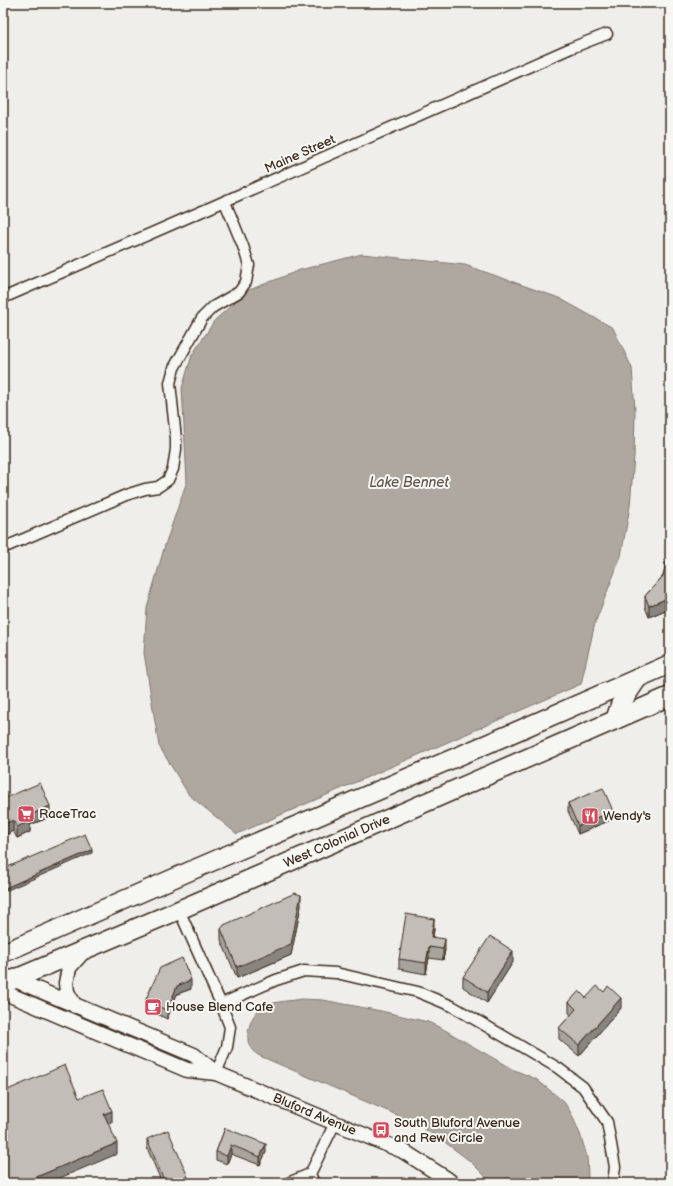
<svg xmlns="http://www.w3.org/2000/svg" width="673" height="1186" font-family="'Balsamiq Sans',sans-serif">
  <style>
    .water { fill: #afa8a1; stroke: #81766d }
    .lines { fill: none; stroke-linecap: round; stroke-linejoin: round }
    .street-casing { stroke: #3b2a1e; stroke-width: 13 }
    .secondary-casing { stroke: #3b2a1e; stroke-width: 17 }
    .highway-casing { stroke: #3b2a1e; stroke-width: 21 }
    .street { stroke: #f6f6f2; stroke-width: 10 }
    .secondary { stroke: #f6f6f2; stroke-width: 14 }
    .highway { stroke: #f6f6f2; stroke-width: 18 }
    .wall { fill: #a7a39d; stroke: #3b2a1e }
    .shaded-wall { fill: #888480; stroke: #3b2a1e }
    .building { fill: #c2bdb7; stroke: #3b2a1e }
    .labels { text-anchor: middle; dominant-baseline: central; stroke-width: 4; stroke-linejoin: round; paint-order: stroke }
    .street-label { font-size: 13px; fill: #3b2a1e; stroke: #f6f6f2 }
    .poi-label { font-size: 13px; fill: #3b2a1e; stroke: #f6f6f2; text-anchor: start }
    .water-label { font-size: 14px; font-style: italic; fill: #64564c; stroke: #f6f6f2 }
  </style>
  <rect width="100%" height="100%" fill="#efeeea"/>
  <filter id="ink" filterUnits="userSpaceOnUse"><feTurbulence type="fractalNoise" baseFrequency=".025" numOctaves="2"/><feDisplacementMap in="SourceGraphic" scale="8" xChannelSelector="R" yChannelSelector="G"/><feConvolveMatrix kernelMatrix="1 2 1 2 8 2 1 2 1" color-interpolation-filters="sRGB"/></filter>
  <g filter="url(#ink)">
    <g class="water">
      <path d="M362 254 465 265 559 298 613 328 632 368 635 411 634 456 630 506 621 556 595 623 581 684 237 834 189 795 159 746 144 653 147 608 165 545 187 481 182 388 192 355 215 320 247 291 300 270Z"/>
      <path d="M302 999 323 1000 381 1011 428 1022 443 1029 512 1069 536 1079 564 1102 571 1113 580 1134 587 1156 588 1176 586 1183H492L470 1161 442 1140 413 1122 260 1056C255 1053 251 1050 249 1045 245 1032 252 1011 265 1006 276 1001 290 1001 302 999Z"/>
    </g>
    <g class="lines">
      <defs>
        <g id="street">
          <path d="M3 298C193 216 381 132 571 48L607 34"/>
          <path d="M3 548 126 495 145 489 158 487 168 480 173 469 176 449V439L170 383 174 368 202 318 213 307 239 292 246 282 249 265 243 246 225 202"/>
          <path d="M179 910 221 1004 230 1027 227 1047 216 1073"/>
          <path d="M221 1004 276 980 304 971 336 973 418 992 452 1006 558 1068 583 1087 607 1122 615 1167 613 1183"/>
          <path d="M288 1183 310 1174"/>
          <path d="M314 1183 310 1174 335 1123"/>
        </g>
        <g id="secondary">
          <path id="s1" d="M8 977 194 1055 216 1073 335 1123 403 1151 447 1179 452 1183"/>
          <path d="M3 992 187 1070 216 1073"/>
          <path d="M75 1006 67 992 66 983 69 968 83 952"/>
        </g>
        <g id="highway">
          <path d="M615 720 620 705 638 678"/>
          <path d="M3 953 197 868 508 735 670 664"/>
          <path id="s2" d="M3 984 179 910 670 696"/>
        </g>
      </defs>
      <use href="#street" class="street-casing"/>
      <use href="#secondary" class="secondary-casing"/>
      <use href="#highway" class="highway-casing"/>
      <use href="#street" class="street"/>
      <use href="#secondary" class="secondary"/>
      <use href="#highway" class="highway"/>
    </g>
    <g class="wall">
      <path d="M670 556V608L649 617 645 607V596L663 576Z"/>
      <path d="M3 799 50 817 30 825V832L17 838 13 831 3 836Z"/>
      <path d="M568 803 613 819 578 834 568 811Z"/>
      <path d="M301 906 291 955 237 978 221 940V929Z"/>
      <path d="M434 929 433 937 445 950 443 960 429 958 426 974 399 969V959Z"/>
      <path d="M513 962 487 1003 463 987V977Z"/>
      <path d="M191 989 177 994 167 1019 146 1008V999Z"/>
      <path d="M604 992 621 1008 579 1056 559 1039V1028L571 1015 569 1013V1002L586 998Z"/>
      <path d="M225 1128 266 1152 260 1165 231 1154 227 1164 216 1160V1152Z"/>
      <path d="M147 1139 188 1183H162L147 1148Z"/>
      <path d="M670 1144V1162L667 1156V1145Z"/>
    </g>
    <g class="shaded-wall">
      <path d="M670 597V608L649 617V606Z"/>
      <path d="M50 806V817L30 825V832L17 838V827L28 816Z"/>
      <path d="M613 811V819L578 834V826Z"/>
      <path d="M13 820V831L3 836V825Z"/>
      <path d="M92 850V853L3 892V889Z"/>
      <path d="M301 895V906L291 955 237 978V967Z"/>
      <path d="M434 919V929L431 948V937Z"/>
      <path d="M445 939V950L443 960V949Z"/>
      <path d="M429 947V958L426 974V963Z"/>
      <path d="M513 951V962L487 1003V992Z"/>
      <path d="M191 980V989L177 994 167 1019V1011L177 986Z"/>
      <path d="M621 998V1008L579 1056V1045Z"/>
      <path d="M112 1111V1122L104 1125V1114Z"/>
      <path d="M117 1143V1154L48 1183H22Z"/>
      <path d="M266 1144V1152L260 1165V1157Z"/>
      <path d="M231 1145V1154L227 1164V1156Z"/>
      <path d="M188 1177V1183H174Z"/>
    </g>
    <g class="building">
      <path d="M670 556V597L649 606 645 596 663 576 667 557Z"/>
      <path d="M40 783 50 806 28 816 30 821 17 827 13 820 3 825V799Z"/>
      <path d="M603 788 613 811 578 826 568 803Z"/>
      <path d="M85 834 92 850 3 889V869Z"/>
      <path d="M295 893 301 895 291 944 237 967 221 929 224 925Z"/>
      <path d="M406 914 434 919 431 937 445 939 443 949 429 947 426 963 399 959Z"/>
      <path d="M490 936 513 951 487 992 463 977Z"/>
      <path d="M182 958 191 980 177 986 167 1011 146 999 160 968Z"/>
      <path d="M597 986 604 992 608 986 621 998 579 1045 559 1028 576 1009 569 1002 579 991 586 998Z"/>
      <path d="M65 1065 79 1098 103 1089 112 1111 104 1114 117 1143 22 1183H3V1092Z"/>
      <path d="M225 1128 266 1144 260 1157 231 1145 227 1156 216 1152Z"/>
      <path d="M168 1130 188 1177 174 1183H165L147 1139Z"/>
      <path d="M670 1144V1151L667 1145Z"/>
    </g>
  </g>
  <defs>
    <symbol id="supermarket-square" viewBox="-11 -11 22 22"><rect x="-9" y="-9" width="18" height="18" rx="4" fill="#d1495b" stroke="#f6f6f2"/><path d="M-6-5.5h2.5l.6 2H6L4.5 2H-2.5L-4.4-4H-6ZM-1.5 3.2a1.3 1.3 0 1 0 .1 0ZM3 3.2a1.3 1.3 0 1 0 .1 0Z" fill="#fff"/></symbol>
    <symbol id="restaurant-square" viewBox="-11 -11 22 22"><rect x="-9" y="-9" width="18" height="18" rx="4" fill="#d1495b" stroke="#f6f6f2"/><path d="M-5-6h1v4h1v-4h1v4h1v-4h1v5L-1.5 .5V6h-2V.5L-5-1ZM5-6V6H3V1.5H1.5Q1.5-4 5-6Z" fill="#fff"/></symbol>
    <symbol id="cafe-square" viewBox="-11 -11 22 22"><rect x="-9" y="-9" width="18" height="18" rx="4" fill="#d1495b" stroke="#f6f6f2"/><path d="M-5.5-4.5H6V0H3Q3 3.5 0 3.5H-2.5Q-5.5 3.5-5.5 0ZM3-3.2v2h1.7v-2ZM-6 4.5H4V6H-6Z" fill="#fff"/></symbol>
    <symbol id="bus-square" viewBox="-11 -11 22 22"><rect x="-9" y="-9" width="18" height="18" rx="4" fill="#d1495b" stroke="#f6f6f2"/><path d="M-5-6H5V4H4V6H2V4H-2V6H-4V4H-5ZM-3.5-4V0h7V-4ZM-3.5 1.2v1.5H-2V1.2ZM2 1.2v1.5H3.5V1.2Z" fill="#fff"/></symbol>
  </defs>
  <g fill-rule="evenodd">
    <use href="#supermarket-square" x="16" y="804" width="20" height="20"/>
    <use href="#restaurant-square" x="580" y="806" width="20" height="20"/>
    <use href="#cafe-square" x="143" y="997" width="20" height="20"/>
    <use href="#bus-square" x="371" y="1120" width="20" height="20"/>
  </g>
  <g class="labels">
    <g class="street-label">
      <text transform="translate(300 154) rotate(-24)">Maine Street</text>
      <text stroke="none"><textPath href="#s2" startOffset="363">West Colonial Drive</textPath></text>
      <text stroke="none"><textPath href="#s1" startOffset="337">Bluford Avenue</textPath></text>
    </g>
    <g class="poi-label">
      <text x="39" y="814">RaceTrac</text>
      <text x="603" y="816">Wendy's</text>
      <text x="166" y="1007">House Blend Cafe</text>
      <text x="394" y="1123">South Bluford Avenue<tspan x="394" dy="15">and Rew Circle</tspan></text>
    </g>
    <g class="water-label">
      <text x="409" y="482">Lake Bennet</text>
    </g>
  </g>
  <rect width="673" height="1186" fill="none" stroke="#f6f6f2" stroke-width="16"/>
  <rect x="8" y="8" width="657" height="1170" fill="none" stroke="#3b2a1e" stroke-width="1.5" filter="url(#ink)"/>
</svg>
